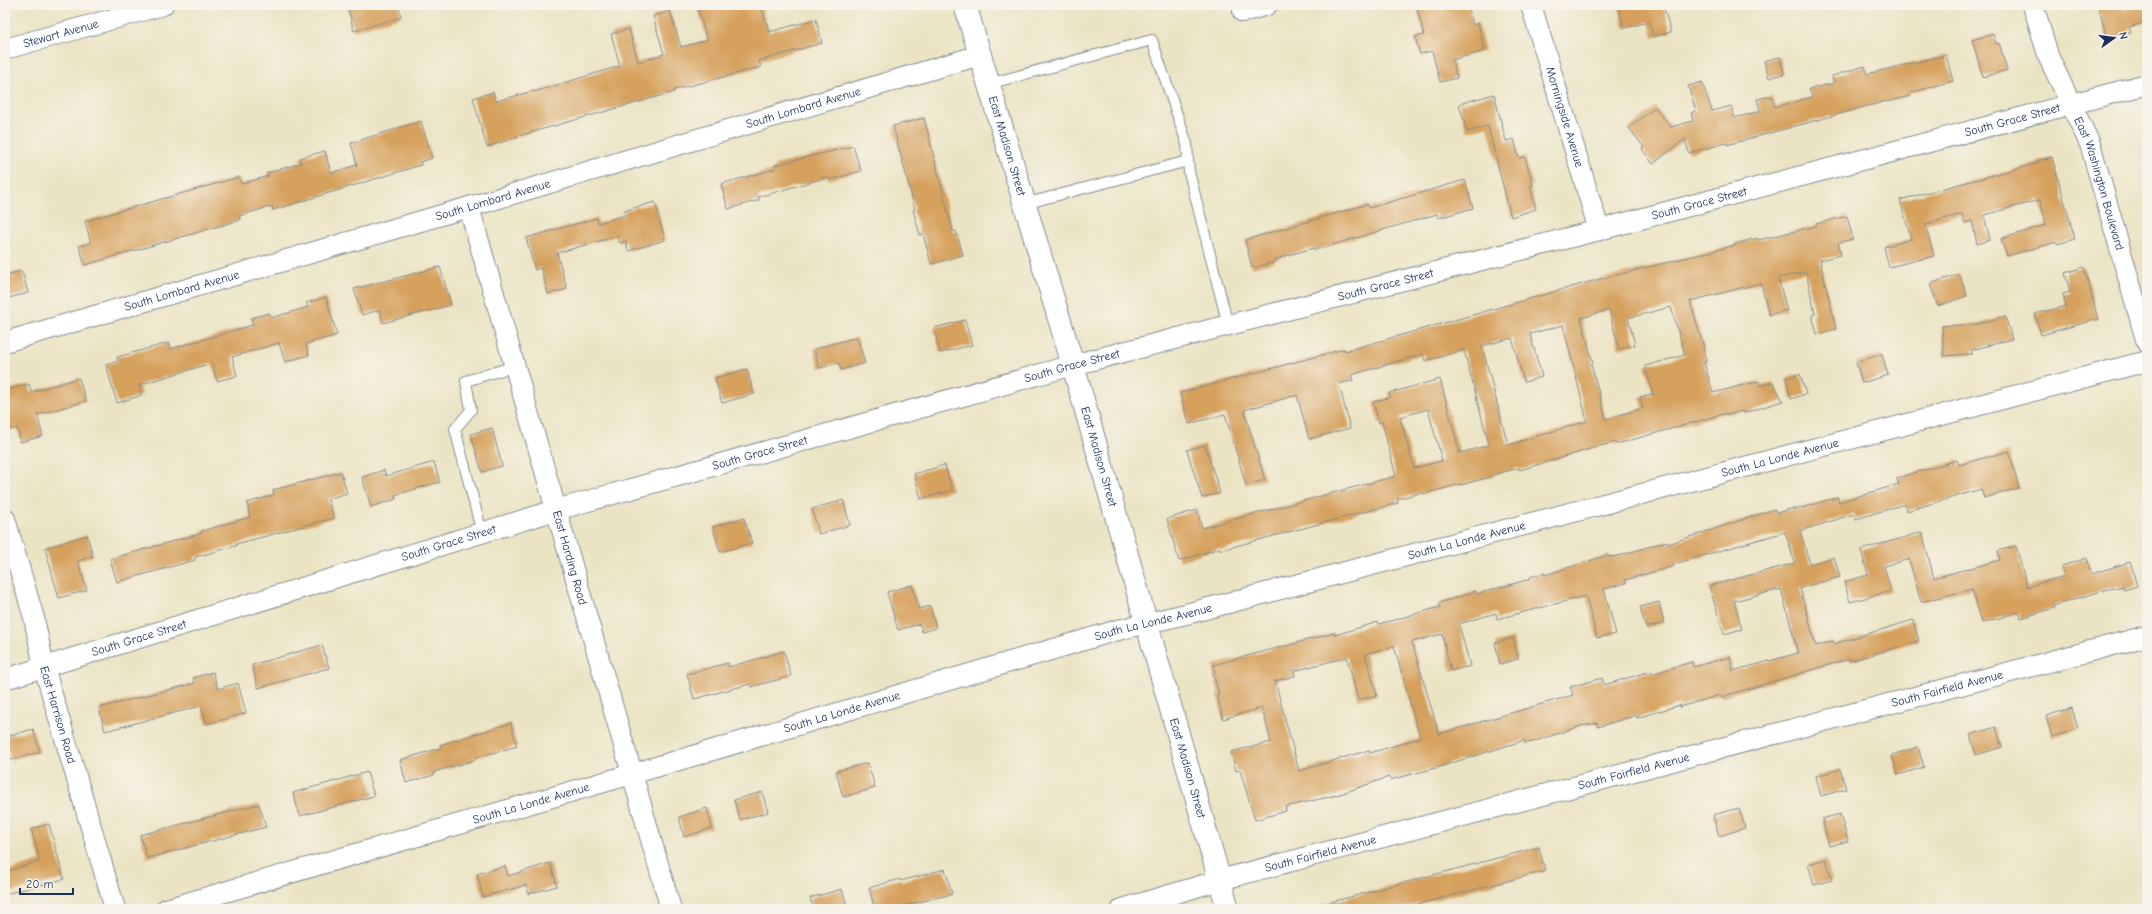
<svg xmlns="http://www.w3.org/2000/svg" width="2152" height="914" font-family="'Comic Neue',sans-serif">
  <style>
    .building { fill: #d6a15d; fill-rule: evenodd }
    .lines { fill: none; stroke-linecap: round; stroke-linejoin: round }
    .service-casing { stroke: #838a91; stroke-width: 12 }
    .minor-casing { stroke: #838a91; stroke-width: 22 }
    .tertiary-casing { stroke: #838a91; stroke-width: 24 }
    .service { stroke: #fff; stroke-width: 10 }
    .minor { stroke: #fff; stroke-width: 20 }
    .tertiary { stroke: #fff; stroke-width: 22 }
    .labels { text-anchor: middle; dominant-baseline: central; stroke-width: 4; stroke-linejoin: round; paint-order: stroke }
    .street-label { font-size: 12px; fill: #1b2f5e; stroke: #f7f3e8 }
  </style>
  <rect width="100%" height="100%" fill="#f7f3e8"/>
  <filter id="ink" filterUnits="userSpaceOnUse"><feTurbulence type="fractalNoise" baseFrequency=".025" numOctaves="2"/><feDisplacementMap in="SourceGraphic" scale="8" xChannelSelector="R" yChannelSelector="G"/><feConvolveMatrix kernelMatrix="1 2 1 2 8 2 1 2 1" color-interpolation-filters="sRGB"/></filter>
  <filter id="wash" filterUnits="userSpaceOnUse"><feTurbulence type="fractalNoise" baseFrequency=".012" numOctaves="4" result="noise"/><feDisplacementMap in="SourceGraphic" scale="16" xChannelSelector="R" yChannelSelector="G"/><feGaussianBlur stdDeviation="0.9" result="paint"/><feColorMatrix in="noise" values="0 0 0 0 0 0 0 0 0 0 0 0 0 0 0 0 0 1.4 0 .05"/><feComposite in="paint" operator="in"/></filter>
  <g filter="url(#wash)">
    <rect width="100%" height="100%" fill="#ebe4c4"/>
    <g id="blocks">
      <g class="building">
        <path d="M347 5H398L401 17 354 31Z"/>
        <path d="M710 5H761L769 32 816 19 822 43 759 61 761 67 674 90V92L515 137V138L487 147 473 98 493 92 496 101 534 91V92L620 66 611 34 629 29 638 62 664 54 653 16 670 11 681 47 707 40 698 9Z"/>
        <path d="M1416 5H1468L1473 25 1478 23 1485 51 1452 60 1457 78 1440 82 1432 51 1420 54 1415 37 1424 35Z"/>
        <path d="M1629 5H1663L1671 32 1653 37 1649 22 1624 28 1619 8Z"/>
        <path d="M2098 5H2124L2125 10 2147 5V22L2129 27 2131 33 2107 39Z"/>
        <path d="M1993 34 1996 44 1999 43 2007 70 1983 77 1972 40Z"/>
        <path d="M1946 55 1953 81 1910 93V96L1887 102 1886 101 1727 145 1726 143 1689 153 1685 139 1653 164 1642 149 1644 147 1629 128 1655 107 1671 127 1693 121 1691 113 1696 111 1688 86 1702 82 1712 111 1731 106 1735 118 1760 111 1757 99 1772 96 1775 107 1812 97 1809 89 1834 83 1832 76 1865 66 1867 74Z"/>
        <path d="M1780 57 1784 74 1769 78 1764 61Z"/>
        <path d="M1494 94 1506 141 1514 139 1519 158 1525 157 1533 185 1530 186 1536 209 1511 217 1488 126 1467 132 1459 104Z"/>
        <path d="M924 118 953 231H956L963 255 931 264 923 234 920 235 913 210 915 209 893 126Z"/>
        <path d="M421 121 432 158 420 162 421 165 273 210 272 206 239 216 240 220 85 265 79 246 91 243 85 221 239 177 241 184 268 176 267 173 301 163 300 158 325 151 331 173 357 165 351 143Z"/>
        <path d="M853 146 861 171 829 180 828 177 758 197 759 200 728 209 721 184 775 169V165Z"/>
        <path d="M2052 157 2075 239 2057 244V242L2007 256 2001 239 2046 225 2040 200 1984 215 1990 240 1977 244 1972 221 1964 223 1962 214 1925 224 1934 256 1889 267 1884 247 1911 239 1900 200 2038 163 2037 161Z"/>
        <path d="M1465 180 1473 208 1438 218 1437 214 1315 250 1314 248 1288 255 1275 260V262L1252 268 1245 240 1368 204 1369 208Z"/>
        <path d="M655 202 665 240 628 251 626 241 620 243 617 236 557 253 567 289 548 294 541 268 535 270 526 238 597 218 598 223 625 215 624 211Z"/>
        <path d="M1847 216 1853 239 1838 243 1841 255 1820 260 1836 329 1817 334 1812 315 1815 314 1806 272 1778 278 1787 310 1769 315 1761 283 1690 301 1703 344 1706 362H1704L1713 393 1759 381 1760 386 1773 382 1783 401 1744 413 1743 411 1727 415V413L1617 444 1616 442 1600 446 1520 470 1519 468 1492 475 1493 476 1461 485V484L1423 494V492L1397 499 1398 503 1221 550 1220 548 1179 561 1167 519 1197 510 1202 528 1396 476 1382 422 1379 423 1373 402 1390 397 1389 393 1440 379 1460 453 1489 445 1464 350 1425 361 1423 354 1351 375 1353 380 1339 384 1350 428 1332 433 1309 439 1297 395 1244 410 1265 480 1246 485 1225 414 1189 424 1180 393 1344 349 1345 351 1589 282 1736 245 1735 244 1757 238 1758 240 1816 226V224ZM1671 307 1685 355 1645 366 1653 394 1640 397 1643 408 1606 419 1591 364 1593 363 1581 318 1609 310 1619 349 1635 345 1628 318ZM1563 325 1587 421 1508 445 1482 346 1512 338 1524 382 1542 377 1530 334ZM1428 409 1442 461 1414 468 1400 417Z"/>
        <path d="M440 267 451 305 383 323 380 310 362 315 354 289Z"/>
        <path d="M2084 267 2098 319 2041 335 2035 314 2066 306 2063 294 2070 292 2065 273Z"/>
        <path d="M22 271 28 293 5 299V275Z"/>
        <path d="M1959 274 1967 296 1938 306 1930 284Z"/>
        <path d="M326 297 337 335 306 344 309 355 285 362 279 343 232 357 237 376 217 381 212 363 139 385 142 395 117 403 106 365 118 361 117 357 168 343 170 349 253 325 251 318 269 313 271 318 308 307 306 303Z"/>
        <path d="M2005 316 2012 339 1972 350V354L1944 356 1942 326 1978 324Z"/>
        <path d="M965 320 972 345 940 353 934 328Z"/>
        <path d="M857 337 865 363 841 370 839 363 819 368 814 349Z"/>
        <path d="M1882 354 1888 375 1862 383 1856 362Z"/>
        <path d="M747 369 754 394 722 403 715 378Z"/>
        <path d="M1800 374 1806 394 1791 399 1786 378Z"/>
        <path d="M79 378 86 401 37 415 43 436 21 442 17 428 10 430 5 410V407L11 405 6 390 29 384 31 392Z"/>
        <path d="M492 428 502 466 482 472 471 434Z"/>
        <path d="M1205 445 1220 493 1202 498 1187 450Z"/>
        <path d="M2009 451 2019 488 1984 498 1981 489 1907 511 1905 504 1856 519 1854 514 1800 531 1810 564 1834 557 1840 577 1800 588 1816 646 1833 641 1834 644 1913 620 1919 641 1850 661 1849 659 1721 697 1720 695 1680 707V705L1637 718V715L1598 727 1597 723 1581 726 1526 744 1525 740 1436 768 1390 780 1389 777 1337 795 1285 807 1286 811 1255 820 1240 770 1236 771 1231 752 1271 742 1262 708 1223 719 1217 695 1219 694 1213 673 1215 672 1213 665 1334 633 1335 635 1378 622 1379 624 1440 607 1439 603 1476 591 1477 594 1530 579V577L1544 573 1545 575 1608 555 1609 557 1618 556 1667 541 1668 544 1775 509 1776 513 1794 508V510L1838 497 1839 502 1899 484 1897 478 1957 460 1959 465ZM1785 532 1795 563 1709 586 1724 634 1742 629 1734 601 1781 589 1798 653 1733 671 1730 657 1693 667 1692 662 1652 674 1651 671 1604 685 1602 678 1570 687 1573 695 1439 734 1412 642 1442 634 1451 671 1470 666 1459 624 1496 613 1497 619 1586 596 1597 638 1616 634 1604 589 1626 583 1625 580 1674 566V564ZM1394 646 1420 738 1370 753 1369 750 1299 771 1275 681 1295 676 1294 671 1347 657 1358 700 1377 695 1365 654Z"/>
        <path d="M434 462 440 482 395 495 396 499 371 507 362 477 384 470 386 476Z"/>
        <path d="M945 465 952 490 921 499 914 474Z"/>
        <path d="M341 472 347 493 328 499 334 518 236 544V546L195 557V560L117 582 110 559 202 533V531L250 517 247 503 274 495 273 490Z"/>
        <path d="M843 500 850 525 819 534 812 509Z"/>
        <path d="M744 518 752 543 720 552 713 527Z"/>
        <path d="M1922 532 1934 578 2000 560 1998 551 2016 546 2027 587 2065 576 2062 566 2087 558 2091 574 2130 562 2137 586 2124 590 2123 586 2105 590 2053 606 2054 608 2021 618 2019 612 1982 623 1972 589 1921 602 1909 559 1884 566 1891 591 1850 602 1844 582 1868 575 1861 550Z"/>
        <path d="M87 535 93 556 78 561 87 590 59 598 45 548Z"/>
        <path d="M912 585 919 609 930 606 936 628 922 632 920 624 898 630 887 592Z"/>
        <path d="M1659 602 1664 623 1646 628 1640 607Z"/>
        <path d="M1513 638 1518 659 1500 664 1495 643Z"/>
        <path d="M322 645 329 668 258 688 252 665Z"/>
        <path d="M784 651 791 676 751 687 750 684 694 699 687 674 728 663 729 667Z"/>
        <path d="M213 672 218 689 238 683 246 713 207 724 201 706 105 731 99 708 195 683 193 678Z"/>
        <path d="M2072 708 2078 729 2052 737 2046 716Z"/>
        <path d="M511 723 517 746 475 758V760L434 772V775L406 783 400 760 441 748 440 745Z"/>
        <path d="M1996 727 2002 747 1976 755 1970 735Z"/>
        <path d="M33 729 40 752 11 760 5 737Z"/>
        <path d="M1918 747 1924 767 1898 775 1892 755Z"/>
        <path d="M868 763 875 788 843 797 836 771Z"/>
        <path d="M1840 769 1846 789 1821 796 1816 776Z"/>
        <path d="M367 772 374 796 300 816 293 793Z"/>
        <path d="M762 792 768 812 740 820 734 800Z"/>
        <path d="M259 804 266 827 147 858 140 835Z"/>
        <path d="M707 808 712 828 684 837 679 817Z"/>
        <path d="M1739 808 1745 828 1719 836 1713 815Z"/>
        <path d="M1840 814 1848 841 1829 846 1822 819Z"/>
        <path d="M49 824 64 879 5 894V872L40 861 31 829Z"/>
        <path d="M1539 847 1545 871 1400 909H1321L1320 905Z"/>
        <path d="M1826 859 1832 880 1814 885 1808 864Z"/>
        <path d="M550 863 557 886 528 894 526 885 483 897 477 874 505 866 508 876Z"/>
        <path d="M945 869 952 894 891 909H875L869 888 900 879 901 881Z"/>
        <path d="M842 889 848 909H814L810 898Z"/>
      </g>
    </g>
  </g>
  <g filter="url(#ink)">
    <use href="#blocks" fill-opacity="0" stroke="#838a91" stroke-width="1"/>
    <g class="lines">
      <defs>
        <g id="service">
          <path d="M988 84 1152 40 1187 144 1189 172 1228 325"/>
          <path d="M1024 204 1188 161"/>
          <path d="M482 533 455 429 471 410 466 381 515 366"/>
        </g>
        <g id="minor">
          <path id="s1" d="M1531 5 1599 230"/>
          <path id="s2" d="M2033 5 2049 58 2090 144 2147 343"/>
          <path d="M1243 12 1267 5"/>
          <path id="s3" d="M5 49 163 5"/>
          <path id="s4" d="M469 207 671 909"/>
          <path id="s5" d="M5 342 469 207 980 55"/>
          <path id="s6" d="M5 519 34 618 44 667 115 909"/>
          <path id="s7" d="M5 679 556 510 1073 365 1599 230 2147 84"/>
          <path id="s8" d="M166 909 632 774 1118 630 1186 614 2147 361"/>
          <path id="s9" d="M1122 909 1220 880 2147 636"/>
        </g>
        <g id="tertiary">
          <path id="s10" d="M965 5 1073 365 1228 909"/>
        </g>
      </defs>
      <use href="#service" class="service-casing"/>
      <use href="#minor" class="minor-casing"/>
      <use href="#tertiary" class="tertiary-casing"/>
      <use href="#service" class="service"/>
      <use href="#minor" class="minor"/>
      <use href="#tertiary" class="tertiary"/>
    </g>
  </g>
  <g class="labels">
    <g class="street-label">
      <text stroke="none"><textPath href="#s3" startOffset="58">Stewart Avenue</textPath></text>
      <text stroke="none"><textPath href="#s5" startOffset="832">South Lombard Avenue</textPath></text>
      <text stroke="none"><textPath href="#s1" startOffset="117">Morningside Avenue</textPath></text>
      <text stroke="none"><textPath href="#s7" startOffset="2084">South Grace Street</textPath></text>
      <text stroke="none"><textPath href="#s10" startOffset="147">East Madison Street</textPath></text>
      <text stroke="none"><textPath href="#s2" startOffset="191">East Washington Boulevard</textPath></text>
      <text stroke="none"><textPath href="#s5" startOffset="508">South Lombard Avenue</textPath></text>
      <text stroke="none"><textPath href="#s7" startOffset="1760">South Grace Street</textPath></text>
      <text stroke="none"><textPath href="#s7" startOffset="1436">South Grace Street</textPath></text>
      <text stroke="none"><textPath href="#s5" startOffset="184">South Lombard Avenue</textPath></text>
      <text stroke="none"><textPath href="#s7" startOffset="1112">South Grace Street</textPath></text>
      <text stroke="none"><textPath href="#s7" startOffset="788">South Grace Street</textPath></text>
      <text stroke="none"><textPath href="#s10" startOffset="471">East Madison Street</textPath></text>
      <text stroke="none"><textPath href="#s8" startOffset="1676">South La Londe Avenue</textPath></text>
      <text stroke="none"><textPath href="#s8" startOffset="1352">South La Londe Avenue</textPath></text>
      <text stroke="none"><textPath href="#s7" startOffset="464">South Grace Street</textPath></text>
      <text stroke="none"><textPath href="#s4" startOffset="365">East Harding Road</textPath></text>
      <text stroke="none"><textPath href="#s8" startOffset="1028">South La Londe Avenue</textPath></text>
      <text stroke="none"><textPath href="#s7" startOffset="140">South Grace Street</textPath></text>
      <text stroke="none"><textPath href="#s9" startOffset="854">South Fairfield Avenue</textPath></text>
      <text stroke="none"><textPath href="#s8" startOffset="704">South La Londe Avenue</textPath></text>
      <text stroke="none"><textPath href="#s6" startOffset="203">East Harrison Road</textPath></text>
      <text stroke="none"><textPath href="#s10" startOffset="795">East Madison Street</textPath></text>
      <text stroke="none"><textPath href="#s9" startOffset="530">South Fairfield Avenue</textPath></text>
      <text stroke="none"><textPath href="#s8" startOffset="380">South La Londe Avenue</textPath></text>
      <text stroke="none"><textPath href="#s9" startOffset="206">South Fairfield Avenue</textPath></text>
    </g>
  </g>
  <rect width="2152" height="914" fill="none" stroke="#f7f3e8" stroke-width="20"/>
  <g transform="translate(2114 38) rotate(76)" stroke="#f7f3e8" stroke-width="3" paint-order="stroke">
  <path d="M0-3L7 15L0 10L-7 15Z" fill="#1b2f5e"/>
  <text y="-6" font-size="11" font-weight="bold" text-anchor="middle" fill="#1b2f5e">N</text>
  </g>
  <path d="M20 888v6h53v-6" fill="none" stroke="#1b2f5e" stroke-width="2"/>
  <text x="26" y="888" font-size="12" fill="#1b2f5e" stroke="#f7f3e8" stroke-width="3" paint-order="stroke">20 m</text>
</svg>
